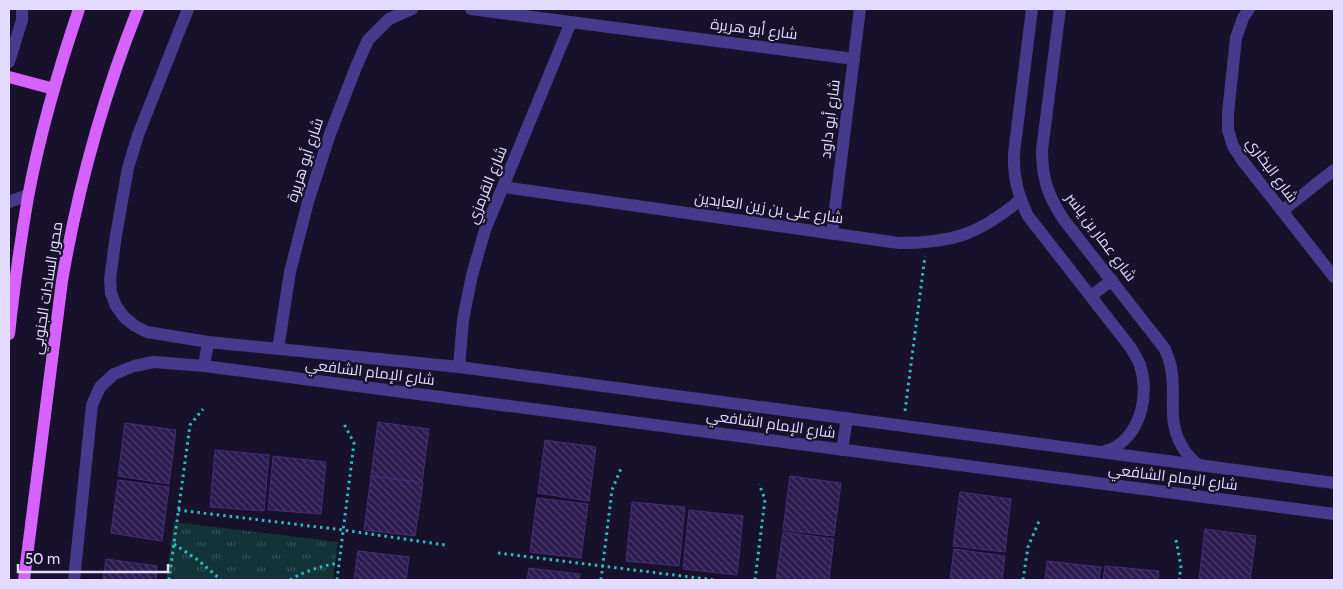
<svg xmlns="http://www.w3.org/2000/svg" width="1343" height="589" font-family="Cabin,Cairo,sans-serif">
  <style>
    .grass { fill: url(#grass-tufts) }
    .building { fill: url(#building-back-hatch); stroke: #452d7b }
    .lines { fill: none; stroke-linecap: round; stroke-linejoin: round }
    .path { stroke: #2dbbc2; stroke-width: 3; stroke-dasharray: 2.5 4; stroke-linecap: butt }
    .street { stroke: #463a8d; stroke-width: 12 }
    .primary { stroke: #d663ff; stroke-width: 12 }
    .labels { text-anchor: middle; dominant-baseline: central; stroke-width: 4.5; stroke-linejoin: round; paint-order: stroke }
    .street-label { font-size: 15px; fill: #e4dcff; stroke: #18112c }
  </style>
  <defs>
    <pattern id="grass-tufts" width="24" height="20" patternUnits="userSpaceOnUse" patternTransform="scale(1.25)"><rect width="24" height="20" fill="#133437"/><path d="M3 7l-1-3M5 7V3M7 7l1-3M15 17l-1-3M17 17v-4M19 17l1-3" fill="none" stroke="#355155"/></pattern>
    <pattern id="building-back-hatch" width="6" height="6" patternUnits="userSpaceOnUse" patternTransform="scale(1.25)"><rect width="6" height="6" fill="#2b1c4e"/><path d="M-1 5l2 2M0 0l6 6M5-1l2 2" fill="none" stroke="#4a3c69"/></pattern>
  </defs>
  <rect width="100%" height="100%" fill="#18112c"/>
  <path class="grass" d="M174 522 338 542 333 580H166Z"/>
  <g class="building">
    <path d="M378 422 429 429 422 483 371 476Z"/>
    <path d="M125 423 176 430 169 484 118 476Z"/>
    <path d="M545 440 596 447 589 501 538 493Z"/>
    <path d="M215 450 269 455 264 511 210 507Z"/>
    <path d="M273 456 326 462 321 514 268 510Z"/>
    <path d="M371 476 423 483 415 536 364 530Z"/>
    <path d="M790 476 841 483 834 536 783 530Z"/>
    <path d="M118 480 169 487 162 541 111 533Z"/>
    <path d="M960 492 1011 499 1005 552 953 546Z"/>
    <path d="M537 498 588 504 581 558 530 552Z"/>
    <path d="M632 502 685 507 679 566 626 561Z"/>
    <path d="M689 510 743 516 737 575 683 569Z"/>
    <path d="M1205 529 1256 536 1250 580H1199Z"/>
    <path d="M783 532 834 539 829 580H776Z"/>
    <path d="M954 549 1005 556 1002 580H950Z"/>
    <path d="M358 551 409 557 406 580H354Z"/>
    <path d="M106 559 157 566 156 580H103Z"/>
    <path d="M1047 561 1101 567 1099 580H1045Z"/>
    <path d="M1105 566 1159 571 1158 580H1103Z"/>
    <path d="M529 568 580 574 579 580H527Z"/>
  </g>
  <g class="lines">
    <g class="path">
      <path d="M905 411 925 256"/>
      <path d="M178 510 343 530 445 545"/>
      <path d="M1176 540 1181 566 1179 580"/>
      <path d="M174 544 198 560 221 580"/>
      <path d="M498 553 714 580"/>
      <path d="M169 580 190 425 203 409"/>
      <path d="M290 580C305 571 321 566 339 563"/>
      <path d="M337 580 354 443 344 424"/>
      <path d="M601 580 612 490 622 466"/>
      <path d="M755 580 765 499 759 484"/>
      <path d="M1023 580 1028 547 1039 521"/>
    </g>
    <g class="street">
      <path d="M188 9 138 135 128 168 116 235 110 279 111 293 116 306 124 317 135 326 147 332 208 342 459 367 1334 483"/>
      <path d="M471 9 854 59"/>
      <path d="M1032 9 1014 153C1013 177 1018 195 1028 216L1131 348C1134 354 1138 360 1140 365 1149 393 1142 429 1117 446 1113 449 1107 450 1103 452"/>
      <path d="M1060 9 1042 150C1042 179 1048 196 1064 220L1165 349C1167 355 1170 361 1171 368 1177 396 1165 423 1185 451 1188 456 1193 460 1198 465"/>
      <path d="M1249 9 1243 18 1236 38 1228 113V130L1233 146 1242 160 1334 277"/>
      <path d="M9 62 22 20V9"/>
      <path d="M503 187 899 243C953 243 979 234 1020 200"/>
      <path d="M9 202 28 195"/>
      <path d="M1282 211 1334 170"/>
      <path d="M832 233 860 9"/>
      <path d="M1091 296 1112 280"/>
      <path d="M278 349 290 272 308 202 330 134 356 67 368 40 389 19 412 9"/>
      <path d="M204 366 208 342"/>
      <path d="M459 367 463 320 472 275 485 230 571 22"/>
      <path d="M842 450 847 418"/>
      <path d="M74 580 92 405 100 387 114 374 134 366 154 362 204 366 1334 514"/>
    </g>
    <g class="primary">
      <path d="M9 77 54 89"/>
      <path d="M9 334C14 288 20 243 28 197 40 133 58 71 79 9"/>
      <path d="M24 580 62 281C78 187 103 97 138 9"/>
    </g>
  </g>
  <g class="labels">
    <g class="street-label">
      <text transform="translate(754 29) rotate(7)">شارع أبو هريرة</text>
      <text transform="translate(830 119) rotate(-83)">شارع أبو داود</text>
      <text transform="translate(305 160) rotate(-72)">شارع أبو هريرة</text>
      <text transform="translate(1272 170) rotate(54)">شارع البخاري</text>
      <text transform="translate(487 185) rotate(-68)">شارع القرمزي</text>
      <text transform="translate(769 208) rotate(8)">شارع على بن زين العابدين</text>
      <text transform="translate(1101 237) rotate(53)">شارع عمار بن ياسر</text>
      <text transform="translate(47 288) rotate(-81)">محور السادات الجنوبي</text>
      <text transform="translate(370 372) rotate(7)">شارع الإمام الشافعي</text>
      <text transform="translate(771 424) rotate(8)">شارع الإمام الشافعي</text>
      <text transform="translate(1173 477) rotate(7)">شارع الإمام الشافعي</text>
    </g>
  </g>
  <rect width="1343" height="589" fill="none" stroke="#e4dcff" stroke-width="20"/>
  <path d="M18 564v8h150v-8" fill="none" stroke="#e4dcff" stroke-width="2.5"/>
  <text x="25" y="564" font-size="15" fill="#e4dcff" stroke="#18112c" stroke-width="4" paint-order="stroke">50 m</text>
</svg>
